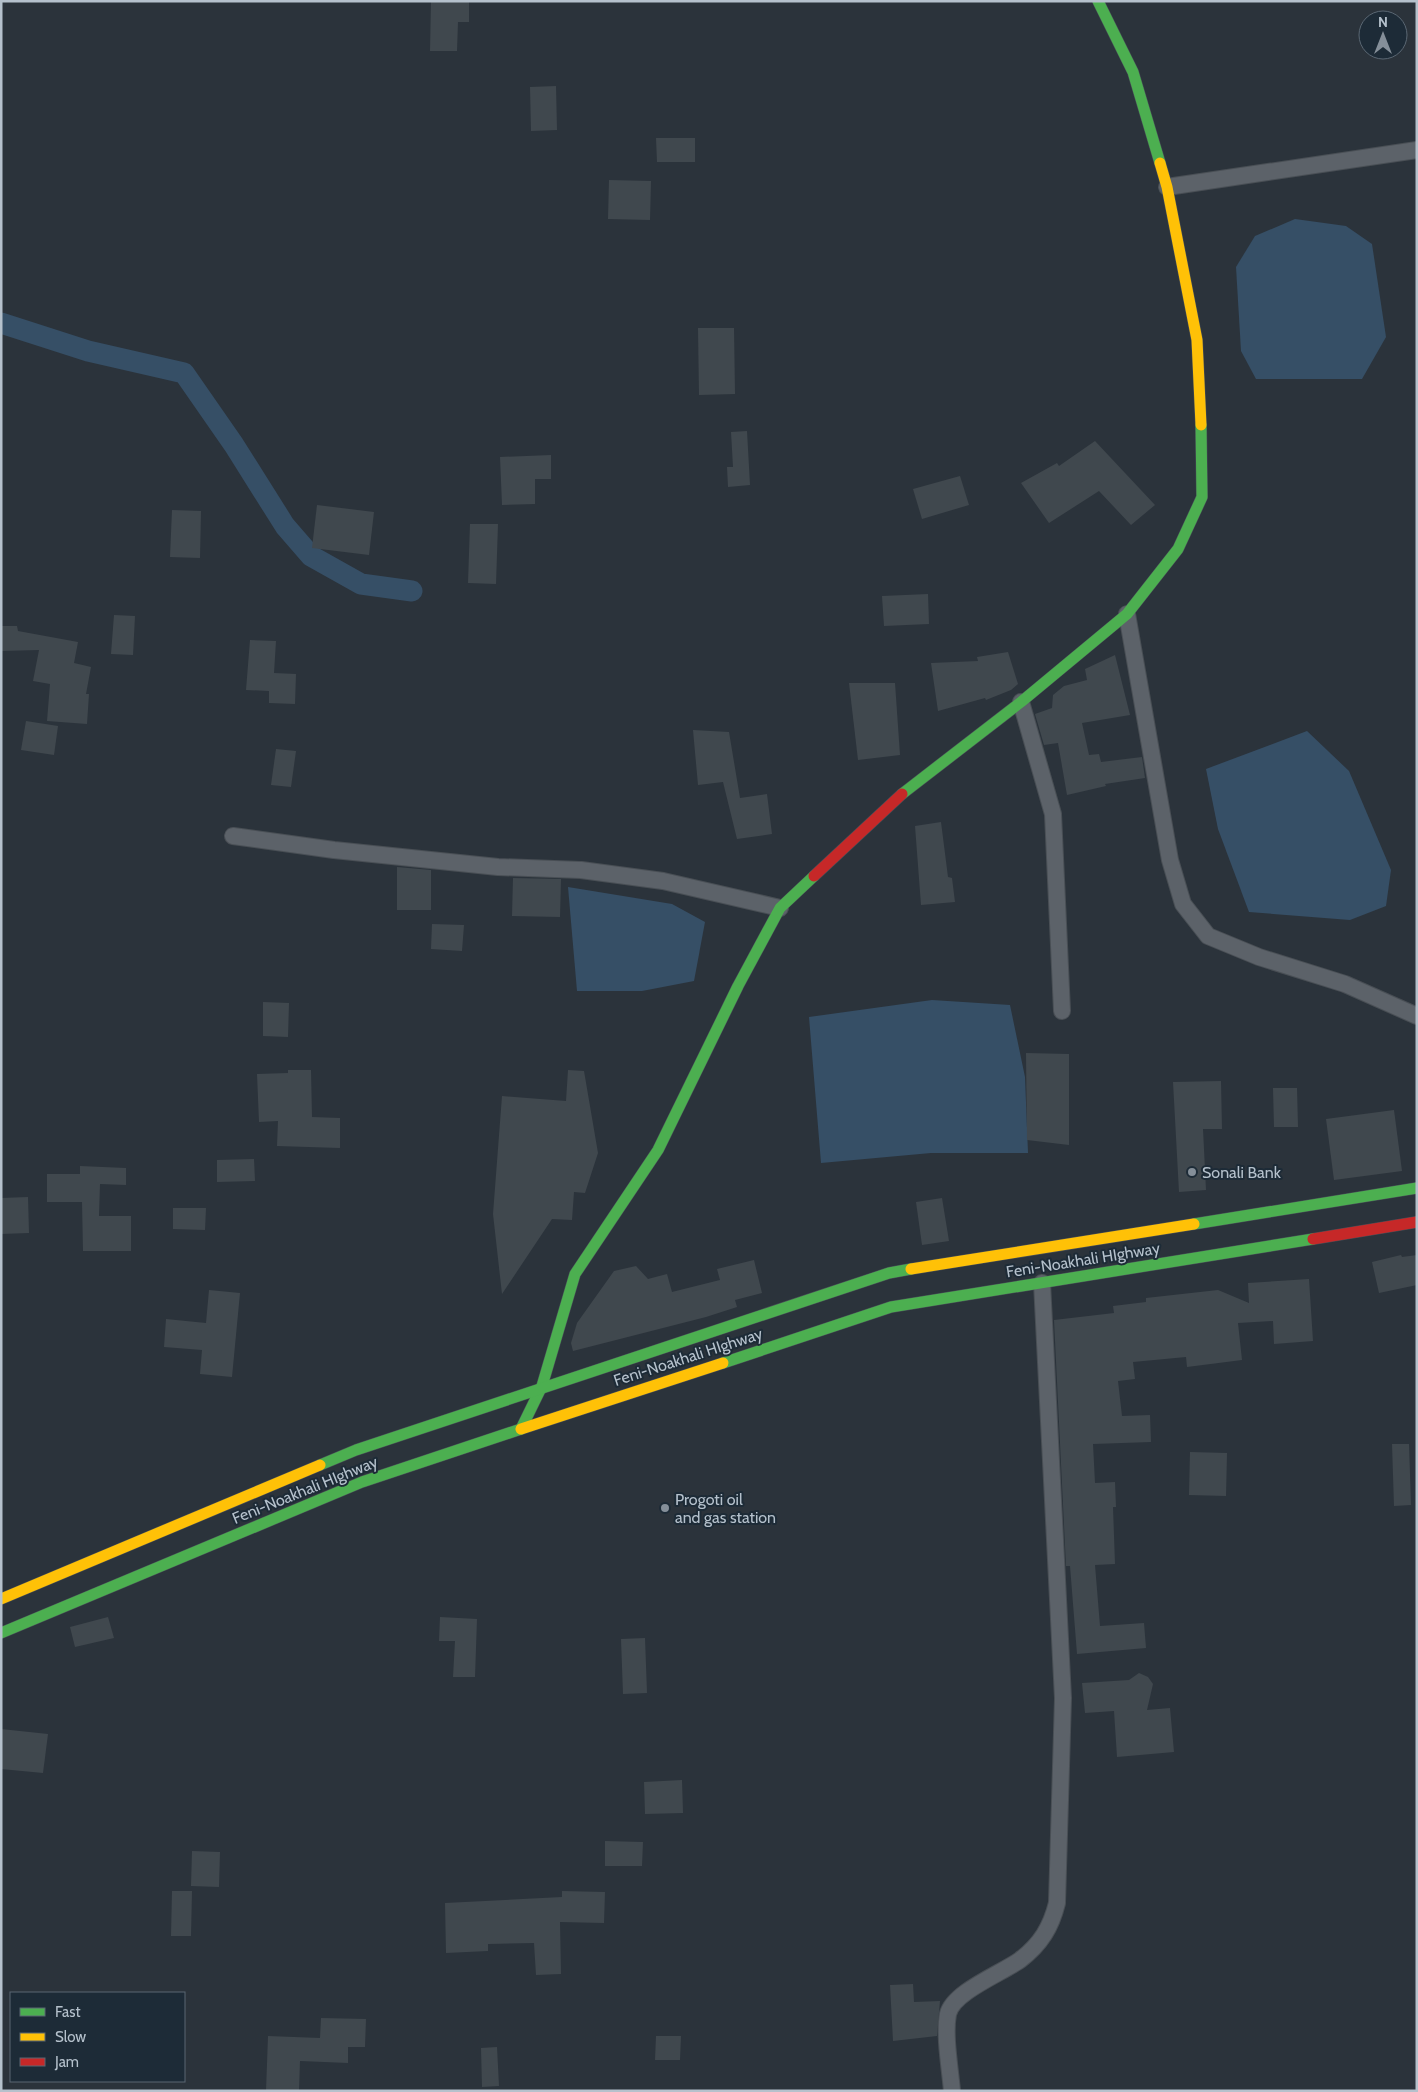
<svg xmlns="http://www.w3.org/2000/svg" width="1418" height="2092" font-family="Cabin,sans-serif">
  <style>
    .water { fill: #364f66 }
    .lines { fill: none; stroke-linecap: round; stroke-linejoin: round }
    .canal { stroke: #364f66; stroke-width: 21 }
    .building { fill: #40484e }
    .street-casing { stroke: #494f55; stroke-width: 18 }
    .fast-casing { stroke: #484f57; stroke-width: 12 }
    .slow-casing { stroke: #484f57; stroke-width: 12 }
    .jam-casing { stroke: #484f57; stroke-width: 12 }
    .street { stroke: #5c6269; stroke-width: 16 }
    .fast { stroke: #4caf50; stroke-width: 11 }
    .slow { stroke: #ffc107; stroke-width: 11 }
    .jam { stroke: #c62828; stroke-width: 11 }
    .poi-dot { fill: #858f99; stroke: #1d2b37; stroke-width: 2 }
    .labels { text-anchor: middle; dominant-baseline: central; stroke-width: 4; stroke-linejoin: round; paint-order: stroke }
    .poi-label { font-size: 16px; fill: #b5c1cc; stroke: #1d2b37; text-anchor: start }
    .street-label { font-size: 16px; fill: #b5c1cc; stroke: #1d2b37 }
  </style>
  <rect width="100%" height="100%" fill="#2b333b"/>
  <g class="water">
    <path d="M1295 219 1346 226 1372 244 1386 337 1362 379H1256L1241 351 1236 267 1255 236Z"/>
    <path d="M1307 731 1349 771 1391 870 1386 906 1350 920 1249 912 1218 829 1206 769Z"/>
    <path d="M568 887 672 904 705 922 694 981 642 991H577Z"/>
    <path d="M932 1000 1010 1005 1025 1077 1028 1153H931L821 1163 809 1017Z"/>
  </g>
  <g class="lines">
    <path class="canal" d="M1 323 88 351 184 373 234 445 285 526 311 556 361 584 412 591"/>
  </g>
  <g class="building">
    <path d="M431 1H469V22H458L457 51H430Z"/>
    <path d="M556 86 557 130 531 131 530 87Z"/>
    <path d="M656 138H695V162H657Z"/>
    <path d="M609 180 651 181 650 220 608 219Z"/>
    <path d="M698 328H734L735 394 699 395Z"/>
    <path d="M747 431 750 485 728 487 727 467H733L731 432Z"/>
    <path d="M1095 441 1155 505 1131 525 1099 491 1049 523 1021 483 1057 463 1059 466Z"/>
    <path d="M551 455V479H535V504L502 505 500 457Z"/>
    <path d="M960 476 969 505 922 519 913 489Z"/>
    <path d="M317 505 374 512 369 555 312 548Z"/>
    <path d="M172 510 201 511 200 558 170 557Z"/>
    <path d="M470 524H498L496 584 468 583Z"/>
    <path d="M928 594 929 624 884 626 882 596Z"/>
    <path d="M114 615 135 616 133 655 111 654Z"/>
    <path d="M1 626H17L18 631 78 642 74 663 91 667 86 694H89L87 724 47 721 50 684 33 681 39 650 1 651Z"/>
    <path d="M250 640 276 641 274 673 296 674 295 704 269 703V691L246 690Z"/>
    <path d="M1008 652 1018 684 1011 690 986 700 985 698 938 711 931 663 978 661 977 657Z"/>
    <path d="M1115 655 1130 715 1082 723 1089 755 1099 754 1101 762 1142 757 1145 778 1105 784 1106 786 1067 795 1058 743 1044 745 1035 714 1052 708 1053 695 1064 686 1087 680 1085 669Z"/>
    <path d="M849 683H895L900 755 858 760Z"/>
    <path d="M26 721 58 726 54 755 21 750Z"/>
    <path d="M693 730 729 732 740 798 767 794 772 834 737 839 723 782 698 785Z"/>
    <path d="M276 749 296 751 291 787 271 785Z"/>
    <path d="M941 822 948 877 952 878 955 902 921 905 915 826Z"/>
    <path d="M397 867 431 870V910H397Z"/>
    <path d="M513 878 561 879 560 917 512 916Z"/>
    <path d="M432 924 464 925 462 951 431 949Z"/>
    <path d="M263 1002 289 1003 288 1037 263 1036Z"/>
    <path d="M1026 1053 1069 1054V1145L1027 1140Z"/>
    <path d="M288 1070H311L312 1117 340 1118V1148L277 1146 278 1121 259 1122 257 1074 288 1073Z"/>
    <path d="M568 1070 584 1071 598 1153 585 1193 574 1192 572 1220 552 1219 502 1294 493 1214 502 1096 566 1101Z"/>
    <path d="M1221 1081 1222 1129H1203L1206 1190 1179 1192 1173 1082Z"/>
    <path d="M1273 1088H1297L1298 1127H1274Z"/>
    <path d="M1394 1110 1402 1171 1334 1180 1326 1119Z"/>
    <path d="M254 1159 255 1181 217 1182V1160Z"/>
    <path d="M80 1166 126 1168V1185L100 1184 99 1216H131V1251H83L82 1202H47V1174H80Z"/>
    <path d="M28 1197 29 1233 1 1234V1198Z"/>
    <path d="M942 1198 949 1241 922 1245 916 1202Z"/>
    <path d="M173 1208H206L205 1230 173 1229Z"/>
    <path d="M1401 1255 1402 1257 1417 1255V1285L1379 1293 1372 1262Z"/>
    <path d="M754 1260 762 1293 735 1300 737 1307 706 1317 573 1351 571 1343 577 1323 614 1271 636 1266 648 1279 667 1274 672 1292 720 1280 717 1269Z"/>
    <path d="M1309 1279 1313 1341 1274 1344 1273 1321 1238 1323 1242 1360 1187 1367 1186 1357 1133 1362 1135 1379 1118 1381 1122 1416 1150 1415 1151 1442 1093 1444 1095 1483 1115 1482 1116 1507H1113L1115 1564 1095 1565 1100 1626 1144 1623 1146 1648 1077 1654 1070 1566H1066L1054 1320 1114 1313 1113 1306 1146 1302V1298L1218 1290 1249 1303 1248 1283Z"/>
    <path d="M209 1290 240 1293 232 1377 200 1374 202 1350 164 1347 166 1319 206 1323Z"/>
    <path d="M1392 1444H1409L1411 1505 1394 1506Z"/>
    <path d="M1190 1452 1227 1453 1226 1496 1189 1495Z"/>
    <path d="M108 1617 114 1638 75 1647 70 1627Z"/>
    <path d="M440 1617 477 1619 475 1677H453L455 1641H439Z"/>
    <path d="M645 1638 647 1693 623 1694 621 1639Z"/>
    <path d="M1139 1673 1148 1677 1153 1684 1147 1710 1170 1708 1174 1752 1117 1757 1114 1711 1085 1713 1082 1683 1129 1680Z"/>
    <path d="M1 1729 48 1734 43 1773 1 1769Z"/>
    <path d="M682 1780 683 1813 645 1814 644 1782Z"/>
    <path d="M605 1841 643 1842 642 1866H605Z"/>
    <path d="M192 1851 220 1852 219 1887 191 1886Z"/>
    <path d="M172 1891H192L191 1936H171Z"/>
    <path d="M562 1891 605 1892 604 1923 560 1922 561 1974 536 1975 534 1943 488 1944V1951L446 1953 445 1903 562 1897Z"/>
    <path d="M913 1984 914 2002 940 2001 937 2036 893 2041 890 1985Z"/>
    <path d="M321 2018 366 2019 365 2047H348V2063L300 2061 299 2091H266L268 2036 320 2038Z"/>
    <path d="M656 2036H681L680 2060H655Z"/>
    <path d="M497 2047 499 2086 482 2087 481 2048Z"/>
  </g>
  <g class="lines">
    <defs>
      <g id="street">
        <path d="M1167 187 1417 150"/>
        <path d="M1127 614 1170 860 1183 904 1208 936 1259 957 1345 984 1417 1016"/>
        <path d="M1021 702 1053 814 1062 1011"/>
        <path d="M233 836 334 850 498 867 581 870 663 881 780 908"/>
        <path d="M952 2091C950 2068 944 2035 948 2014 953 1992 1002 1973 1020 1960 1041 1944 1051 1927 1057 1903L1063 1698 1042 1283"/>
      </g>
      <g id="fast">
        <path d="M1098 1 1133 72 1160 163"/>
        <path d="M902 794 1021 702 1127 614 1178 549 1202 497 1201 425"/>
        <path d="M1194 1224 1417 1188"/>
        <path d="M723 1363 891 1307 1313 1239"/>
        <path d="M521 1429 542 1386 575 1274 658 1150 738 986 780 908 814 876"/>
        <path d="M320 1465 356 1450 889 1273 911 1269"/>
        <path d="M1 1633 362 1482 521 1429"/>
      </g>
      <g id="slow">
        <path d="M1160 163 1167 187 1197 340 1201 425"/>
        <path d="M911 1269 1194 1224"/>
        <path d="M521 1429 723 1363"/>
        <path d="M1 1599 320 1465"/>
      </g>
      <g id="jam">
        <path d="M814 876 902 794"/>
        <path d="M1313 1239 1417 1222"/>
      </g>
    </defs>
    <use href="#street" class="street-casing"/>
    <use href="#fast" class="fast-casing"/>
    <use href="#slow" class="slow-casing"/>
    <use href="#jam" class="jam-casing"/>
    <use href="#street" class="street"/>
    <use href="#fast" class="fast"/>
    <use href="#slow" class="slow"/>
    <use href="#jam" class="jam"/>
  </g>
  <g class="poi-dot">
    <circle cx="1192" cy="1172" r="5"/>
    <circle cx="665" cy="1508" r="5"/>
  </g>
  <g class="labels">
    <g class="poi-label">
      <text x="1202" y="1172">Sonali Bank</text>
      <text x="675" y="1499">Progoti oil<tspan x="675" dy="18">and gas station</tspan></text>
    </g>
    <g class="street-label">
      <text transform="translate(1083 1260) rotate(-9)">Feni-Noakhali HIghway</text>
      <text transform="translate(688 1357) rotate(-18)">Feni-Noakhali HIghway</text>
      <text transform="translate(305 1490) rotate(-22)">Feni-Noakhali HIghway</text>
    </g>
  </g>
  <rect width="1418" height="2092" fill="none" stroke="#b5c1cc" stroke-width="5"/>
  <rect x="10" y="1992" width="175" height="90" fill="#1d2b37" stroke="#5a6773"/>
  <rect x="20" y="2008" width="25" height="8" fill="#4caf50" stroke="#5a6773"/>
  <text x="55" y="2017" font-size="15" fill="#b5c1cc">Fast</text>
  <rect x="20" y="2033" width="25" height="8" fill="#ffc107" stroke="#5a6773"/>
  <text x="55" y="2042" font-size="15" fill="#b5c1cc">Slow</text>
  <rect x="20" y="2058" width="25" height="8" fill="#c62828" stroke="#5a6773"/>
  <text x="55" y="2067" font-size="15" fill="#b5c1cc">Jam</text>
  <g transform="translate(1383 35)"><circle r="24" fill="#1d2b37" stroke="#5a6773"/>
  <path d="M0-4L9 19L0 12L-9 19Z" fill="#858f99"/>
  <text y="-8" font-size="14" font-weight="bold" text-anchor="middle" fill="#b5c1cc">N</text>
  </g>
</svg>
